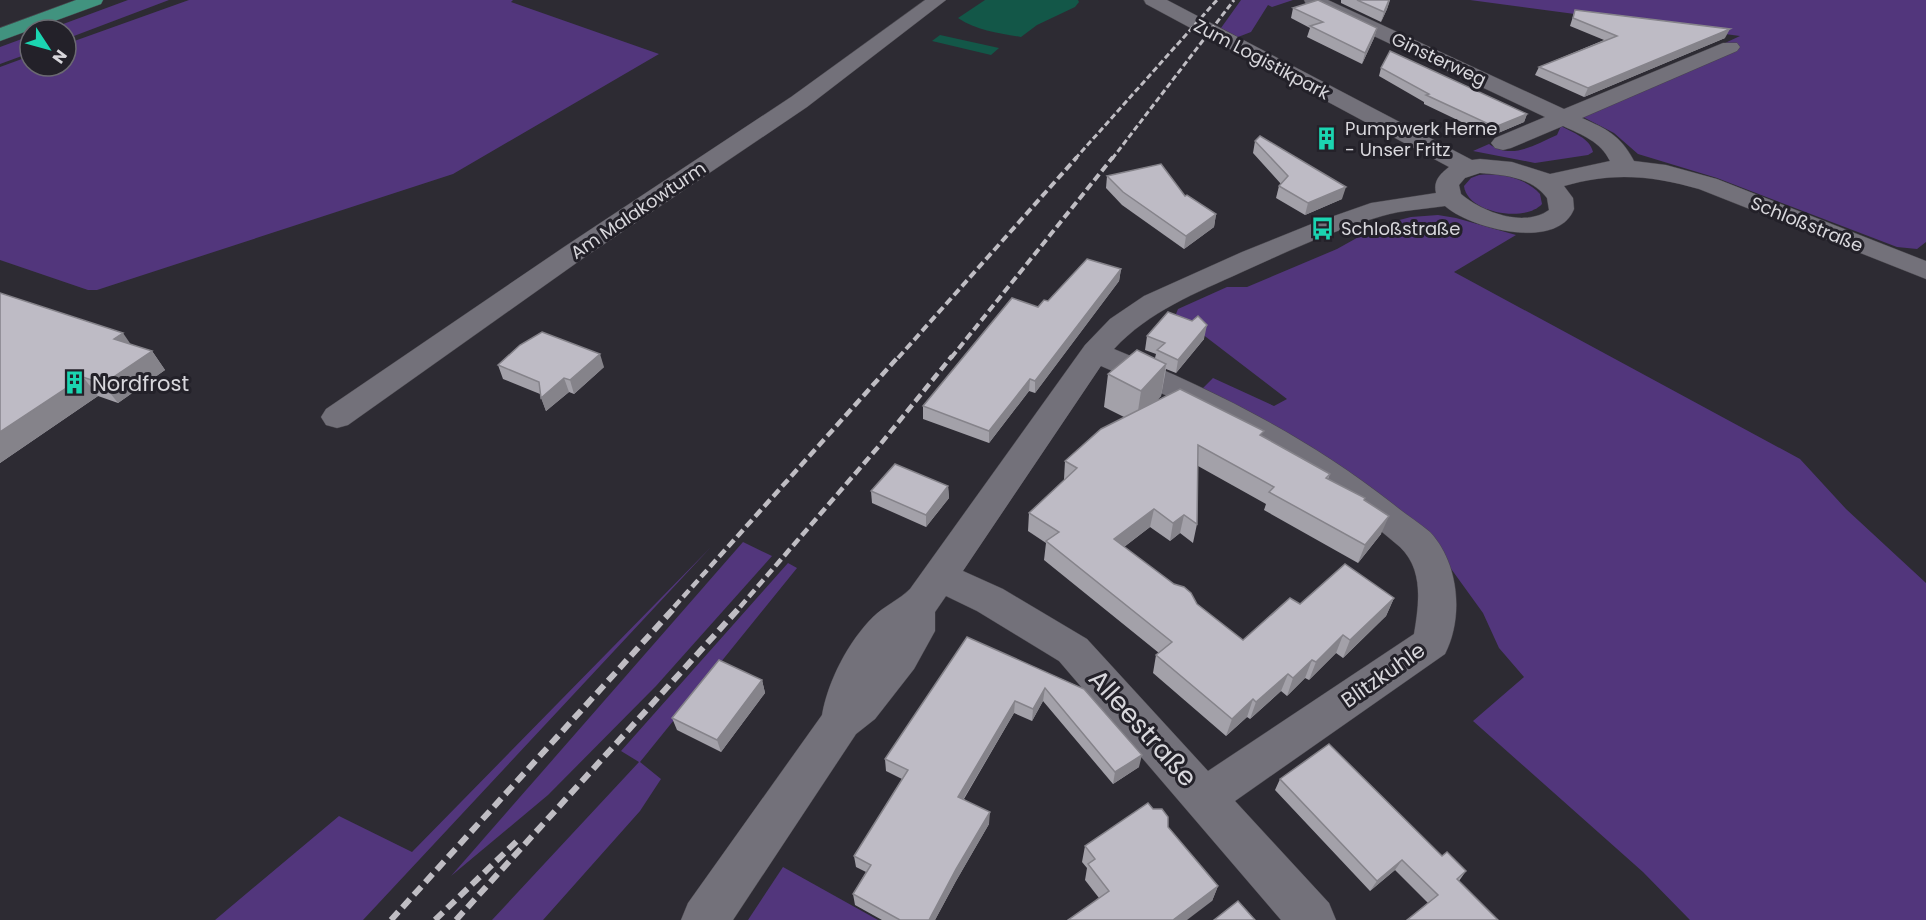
<svg xmlns="http://www.w3.org/2000/svg" width="1926" height="920" font-family="Poppins,sans-serif">
  <style>
    .green { fill: #52367c }
    .water { fill: #135748 }
    .lines { fill: none; stroke-linecap: round; stroke-linejoin: round }
    .minor-casing { stroke: #48464c; stroke-width: 1 }
    .highway-casing { stroke: #48464c; stroke-width: 1 }
    .minor { fill: #73717a; fill-rule: evenodd }
    .highway { fill: #41937f; fill-rule: evenodd }
    .rail-far3 { stroke: #bfbdc3; stroke-width: 3; stroke-dasharray: 6 3; stroke-linecap: butt }
    .rail-far2 { stroke: #bfbdc3; stroke-width: 4; stroke-dasharray: 8 4; stroke-linecap: butt }
    .rail-far1 { stroke: #bfbdc3; stroke-width: 4.5; stroke-dasharray: 9 4.5; stroke-linecap: butt }
    .rail { stroke: #bfbdc3; stroke-width: 6; stroke-dasharray: 11 6; stroke-linecap: butt }
    .wall { fill: #a3a1a9 }
    .shaded-wall { fill: #85838a }
    .building { fill: #bebbc5; stroke: #85838a; stroke-width: 1.5 }
    .labels { text-anchor: middle; dominant-baseline: central; stroke-width: 6; stroke-linejoin: round; paint-order: stroke }
    .far-street-label { font-size: 18px; fill: #d8d7dc; stroke: #232129 }
    .far-poi-label { font-size: 18px; fill: #d8d7dc; stroke: #232129; text-anchor: start }
    .poi-label { font-size: 21px; fill: #d8d7dc; stroke: #232129; text-anchor: start }
    .street-label { font-size: 21px; fill: #d8d7dc; stroke: #232129 }
    .near-street-label { font-size: 26px; fill: #d8d7dc; stroke: #232129 }
  </style>
  <rect width="100%" height="100%" fill="#2d2b33"/>
  <g class="green">
    <path d="M128 0H169L66 39V30H47Z"/>
    <path d="M189 0H513L511 2 659 54 453 174 97 290H88L0 260V67L30 56V66H66V44Z"/>
    <path d="M1241 0H1293L1272 7 1268 5 1251 32 1238 37 1221 28Z"/>
    <path d="M1470 0H1926V242L1917 249 1897 247 1717 178 1638 154 1614 133 1583 117 1738 48 1725 43 1740 36Z"/>
    <path d="M30 36V53L0 64V47Z"/>
    <path d="M1561 126C1573 133 1590 138 1593 152L1588 155 1535 163 1473 151 1489 144C1512 160 1534 145 1557 135Z"/>
    <path d="M1479 175C1501 173 1524 177 1540 194L1542 204C1525 223 1467 213 1464 186L1471 178Z"/>
    <path d="M1438 215 1456 218 1516 235 1454 272 1800 459 1846 509 1926 583V920H1690L1643 872 1473 721 1524 677 1499 648 1483 613 1444 559 1202 389 1213 378 1274 406 1287 399 1176 314 1178 309 1227 287H1247L1337 249 1380 225 1411 217Z"/>
    <path d="M743 542 772 556 656 686 548 795 451 876Z"/>
    <path d="M711 547 363 920H215L339 816 412 852Z"/>
    <path d="M788 563 797 568 640 762 661 779 640 811 543 920H492L639 762 621 751Z"/>
    <path d="M783 867 878 920H748Z"/>
  </g>
  <g class="water">
    <path d="M985 0H1078L1079 2 1075 7 1037 25 1021 37C999 33 977 31 958 18Z"/>
    <path d="M940 35 999 48 991 55 932 41Z"/>
  </g>
  <g class="lines">
    <defs>
      <g id="minor">
        <path d="M925 0H946L807 107 582 259 348 425 337 428 326 425 321 417 326 409 564 247 791 97Z"/>
        <path d="M1144 0H1167L1472 160 1480 159 1512 162 1550 174 1610 161C1600 141 1582 135 1563 126L1511 148 1503 150 1495 148 1491 143 1495 138 1545 117 1306 4 1304 0H1328L1564 109 1723 43H1737L1740 47 1737 51 1582 118C1607 129 1621 136 1634 161L1666 165 1717 179 1926 261V279L1699 189C1652 175 1611 172 1564 186L1573 198 1574 209C1558 251 1471 229 1445 206 1425 209 1402 210 1382 216 1334 230 1288 251 1242 272 1196 293 1149 311 1114 349 1214 390 1308 437 1393 504 1405 514 1418 522 1430 532 1459 563 1464 617 1445 654L1235 801 1329 903 1336 920H1281L1059 661 977 611 946 596 935 612V631L914 669 875 719 856 734 733 920H681L688 903 822 715C828 681 848 642 873 617 884 606 899 600 910 589L1085 345 1110 319 1144 296 1242 252 1314 223 1371 203 1436 193C1433 181 1440 174 1449 167L1146 4ZM1480 173C1505 175 1531 177 1547 198L1549 210C1524 228 1482 212 1461 194L1459 185 1465 178ZM1101 366C1210 412 1310 470 1400 547 1424 570 1419 604 1414 634L1208 771 1087 639 1003 589 963 571Z"/>
      </g>
      <path id="highway" d="M76 0H103L101 4 0 41V28Z"/>
    </defs>
    <use href="#minor" class="minor-casing"/>
    <use href="#highway" class="highway-casing"/>
    <use href="#minor" class="minor"/>
    <use href="#highway" class="highway"/>
    <g class="rail-far3">
      <path d="M1075 159 1217 0"/>
      <path d="M1112 159 1234 0"/>
    </g>
    <g class="rail-far2">
      <path d="M898 358 1077 157"/>
      <path d="M951 358 1113 157"/>
    </g>
    <g class="rail-far1">
      <path d="M674 607 899 356"/>
      <path d="M740 607 879 446 952 356"/>
    </g>
    <g class="rail">
      <path d="M391 920 676 606"/>
      <path d="M435 920 518 840"/>
      <path d="M456 920 741 606"/>
    </g>
  </g>
  <g class="wall">
    <path d="M1341 0H1390L1387 9 1381 22 1341 3Z"/>
    <path d="M1293 8 1377 28 1374 38 1362 64 1307 37 1310 28 1291 18Z"/>
    <path d="M1575 10 1725 38 1584 97 1535 75 1539 67 1604 40 1570 26Z"/>
    <path d="M1381 68 1527 114 1524 122 1491 136 1424 104V102L1379 76Z"/>
    <path d="M1255 141 1342 199 1305 215 1276 198 1279 186 1281 184 1253 153Z"/>
    <path d="M1107 176 1185 196 1216 214 1214 227 1184 249 1122 205 1106 188Z"/>
    <path d="M1121 269 1119 281 1035 393 1029 391 989 443 923 419V406L1038 307 1048 301Z"/>
    <path d="M0 293 130 344 152 351 165 370 118 403 98 396 0 463Z"/>
    <path d="M1147 336 1204 339 1176 373 1166 369 1161 396 1157 400 1262 436 1330 474 1328 479 1365 500 1381 534 1358 563 1264 510 1266 504 1198 466 1197 524 1193 543 1180 533 1170 541 1150 527 1124 547 1243 640 1300 604 1394 598 1386 616 1343 658 1336 653 1309 680 1305 678 1287 696 1281 691 1250 719 1247 717 1226 736 1153 673 1156 655 1159 653 1044 560 1046 543 1028 531 1029 513 1065 480 1064 479 1065 461 1124 417 1104 407 1108 374 1155 358 1156 354 1145 350Z"/>
    <path d="M498 365 604 367 574 394 569 392 546 411 540 394 503 379Z"/>
    <path d="M948 486 949 498 926 527 872 503 871 491Z"/>
    <path d="M967 637 1084 689 1139 767 1113 784 1043 701 1032 721 1014 713 964 799 989 824 956 881 935 920H882L855 905 853 894 866 872 856 867 854 856 902 779 886 771 885 759Z"/>
    <path d="M762 680 765 693 721 752 677 730 672 718Z"/>
    <path d="M1280 779 1442 856 1466 871 1459 881 1428 903 1395 870 1370 891 1275 790Z"/>
    <path d="M1168 827 1218 886 1212 901 1099 898 1085 880 1087 868 1082 862 1085 846Z"/>
  </g>
  <g class="shaded-wall">
    <path d="M1390 0 1387 9 1381 22 1384 12Z"/>
    <path d="M1377 28 1374 38 1362 64 1365 53Z"/>
    <path d="M1730 29 1725 38 1584 97 1588 88Z"/>
    <path d="M1527 114 1524 122 1491 136 1495 127Z"/>
    <path d="M1346 187 1342 199 1305 215 1308 203Z"/>
    <path d="M1216 214 1214 227 1184 249 1186 236Z"/>
    <path d="M1121 269 1119 281 1035 393V381Z"/>
    <path d="M1207 325 1204 339 1176 373 1178 360Z"/>
    <path d="M123 333 136 352 114 339Z"/>
    <path d="M152 351 165 370 118 403 103 384Z"/>
    <path d="M600 354 604 367 574 394 570 380Z"/>
    <path d="M1166 364 1161 396 1136 424 1141 391Z"/>
    <path d="M83 377 98 396 0 463V432Z"/>
    <path d="M564 378 569 392 546 411 541 398Z"/>
    <path d="M1030 379 1029 391 989 443V431Z"/>
    <path d="M948 486 949 498 926 527V515Z"/>
    <path d="M1154 509 1150 527 1111 557 1114 539Z"/>
    <path d="M1184 515 1180 533 1170 541 1173 523Z"/>
    <path d="M1389 516 1381 534 1358 563 1365 545Z"/>
    <path d="M1394 598 1386 616 1343 658 1350 640Z"/>
    <path d="M1343 635 1336 653 1309 680 1316 662Z"/>
    <path d="M1312 660 1305 678 1287 696 1293 678Z"/>
    <path d="M1288 674 1281 691 1250 719 1256 702Z"/>
    <path d="M762 680 765 693 721 752 717 740Z"/>
    <path d="M1045 688 1043 701 1032 721 1033 709Z"/>
    <path d="M1253 699 1247 717 1226 736 1232 719Z"/>
    <path d="M1015 701 1014 713 958 808V797Z"/>
    <path d="M1142 755 1139 767 1113 784 1115 772Z"/>
    <path d="M990 812 989 824 956 881 935 920H929L956 869Z"/>
    <path d="M1402 860 1395 870 1370 891 1377 881Z"/>
    <path d="M1218 886 1212 901 1187 920H1173Z"/>
  </g>
  <g class="building">
    <path d="M1318 0 1377 28 1365 53 1310 26 1323 22 1293 8Z"/>
    <path d="M1357 0H1389L1384 12Z"/>
    <path d="M1575 10 1730 29 1588 88 1539 67 1617 36 1573 18Z"/>
    <path d="M1390 51 1527 114 1495 127 1426 95 1429 94 1381 68Z"/>
    <path d="M1260 136 1346 187 1308 203 1279 186 1288 176 1255 141Z"/>
    <path d="M1161 164 1185 196 1187 195 1216 214 1186 236 1123 192 1107 176Z"/>
    <path d="M1087 259 1121 269 1035 381 1030 379 989 431 923 406 1012 298 1038 307 1044 300 1048 301Z"/>
    <path d="M0 293 123 333 114 339 152 351 103 384 83 377 0 432Z"/>
    <path d="M1168 312 1192 321 1198 316 1207 325 1178 360 1157 350 1165 343 1147 336Z"/>
    <path d="M542 332 600 354 570 380 564 378 541 398 539 382 498 365 520 345Z"/>
    <path d="M1137 350 1166 364 1141 391 1108 374Z"/>
    <path d="M1180 389 1264 431 1260 435 1330 474 1326 478 1365 498 1364 500 1389 516 1365 545 1269 492 1274 487 1198 445 1197 524 1184 515 1173 523 1154 509 1114 539 1174 584 1184 587 1191 593 1197 604 1243 640 1290 598 1300 604 1345 564 1394 598 1350 640 1343 635 1316 662 1312 660 1293 678 1288 674 1256 702 1253 699 1232 719 1156 655 1172 642 1046 541 1059 532 1029 513 1077 468 1065 461 1101 429Z"/>
    <path d="M895 464 948 486 926 515 871 491Z"/>
    <path d="M967 637 1084 689 1142 755 1115 772 1045 688 1033 709 1015 701 958 797 990 812 956 869 929 920H900L853 894 871 865 854 856 908 770 885 759Z"/>
    <path d="M719 660 762 680 717 740 672 718Z"/>
    <path d="M1329 744 1442 856 1447 852 1466 871 1457 879 1498 920H1407L1438 895 1402 860 1377 881 1280 779Z"/>
    <path d="M1148 803 1153 809H1162L1168 817V827L1218 886 1173 920H1068L1109 891 1088 864 1095 859 1085 846Z"/>
    <path d="M1238 901 1255 920H1214Z"/>
  </g>
  <defs>
    <symbol id="building-bare" viewBox="-9 -9 18 18"><path d="M-4-6H4V6H1V3H-1V6H-4ZM-2.5-4.3h1.7v1.8h-1.7ZM.8-4.3h1.7v1.8H.8ZM-2.5-1h1.7V.8h-1.7ZM.8-1h1.7V.8H.8Z" fill="#1bd5b1" stroke="#232129" stroke-width="2.5" paint-order="stroke"/></symbol>
    <symbol id="bus-bare" viewBox="-9 -9 18 18"><path d="M-5-6H5V4H4V6H2V4H-2V6H-4V4H-5ZM-3.5-4V0h7V-4ZM-3.5 1.2v1.5H-2V1.2ZM2 1.2v1.5H3.5V1.2Z" fill="#1bd5b1" stroke="#232129" stroke-width="2.5" paint-order="stroke"/></symbol>
  </defs>
  <g fill-rule="evenodd">
    <use href="#building-bare" x="1310" y="122" width="33" height="33"/>
    <use href="#bus-bare" x="1306" y="212" width="33" height="33"/>
    <use href="#building-bare" x="58" y="366" width="33" height="33"/>
  </g>
  <g class="labels">
    <g class="far-street-label">
      <text transform="translate(1262 59) rotate(28)">Zum Logistikpark</text>
      <text transform="translate(1439 59) rotate(25)">Ginsterweg</text>
      <text transform="translate(638 210) rotate(-34)">Am Malakowturm</text>
      <text transform="translate(1807 224) rotate(22)">Schloßstraße</text>
    </g>
    <g class="far-poi-label">
      <text x="1345" y="128">Pumpwerk Herne<tspan x="1345" dy="21">- Unser Fritz</tspan></text>
      <text x="1341" y="228">Schloßstraße</text>
    </g>
    <g class="poi-label">
      <text x="92" y="383">Nordfrost</text>
    </g>
    <g class="street-label">
      <text transform="translate(1383 675) rotate(-35)">Blitzkuhle</text>
    </g>
    <g class="near-street-label">
      <text transform="translate(1143 728) rotate(48)">Alleestraße</text>
    </g>
  </g>
  <g transform="translate(48 48) rotate(126)"><circle r="28" fill="#232129" stroke="#6b6a71" stroke-width="1.5"/>
  <path d="M0-4.5L10 22L0 15L-10 22Z" fill="#1bd5b1"/>
  <text y="-9" font-size="16" font-weight="bold" text-anchor="middle" fill="#d8d7dc">N</text>
  </g>
</svg>
